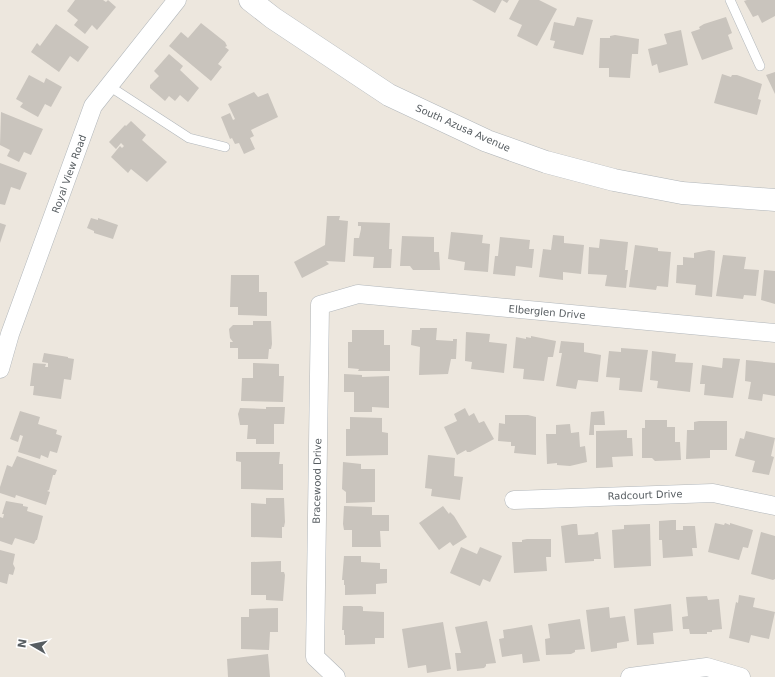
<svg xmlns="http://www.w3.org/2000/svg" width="775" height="677" font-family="'DejaVu Sans',sans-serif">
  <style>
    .building { fill: #c9c4bd }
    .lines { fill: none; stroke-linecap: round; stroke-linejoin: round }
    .service-casing { stroke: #b2b7bb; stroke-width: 10 }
    .minor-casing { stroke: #b2b7bb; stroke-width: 19 }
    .tertiary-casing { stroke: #b2b7bb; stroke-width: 23 }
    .service { stroke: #fff; stroke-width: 9 }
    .minor { stroke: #fff; stroke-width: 18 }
    .tertiary { stroke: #fff; stroke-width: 22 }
    .labels { text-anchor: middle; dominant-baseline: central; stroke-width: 3; stroke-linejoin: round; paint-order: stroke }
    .street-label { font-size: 10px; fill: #575d61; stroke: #fff }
  </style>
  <rect width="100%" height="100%" fill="#ede7de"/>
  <g class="building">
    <path d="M75 0H103L106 2 108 0 116 7 97 30 92 25 85 34 74 25 78 20 67 11Z"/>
    <path d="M472 0H509L507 3 502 0 495 13Z"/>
    <path d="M519 0H539L557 9 537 46 517 36 522 25 509 19Z"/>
    <path d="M747 0H775V16L762 23 758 15 753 17 744 1Z"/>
    <path d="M577 17 593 20 583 55 553 48 555 41 550 40 554 22 574 26Z"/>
    <path d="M726 17 732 33 728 35 733 49 702 60 691 32 700 29 699 27 704 24Z"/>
    <path d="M201 23 225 42 227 46 225 47 229 50 218 64 222 67 211 81 169 46 181 32 188 38Z"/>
    <path d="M56 24 89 47 78 62 70 56 59 72 31 52 37 43 40 46Z"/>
    <path d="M681 30 688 65 659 73 657 64 652 66 648 49 667 44 664 34Z"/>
    <path d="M615 35 639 39 638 54H632L630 78 609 77V68H599L600 38H610V36Z"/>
    <path d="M169 54 183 66 180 70 199 88 188 102 180 95 175 101 169 96 165 101 150 88V85L159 76 154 71Z"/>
    <path d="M775 72V94L766 75Z"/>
    <path d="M722 74 731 77 732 75H737L762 84 758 99 761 100 757 115 714 103Z"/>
    <path d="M29 75 44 83 46 78 62 87 51 107 45 104 38 117 20 107 23 103 16 99Z"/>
    <path d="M254 92 258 97 268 93 278 117 251 130 254 136 250 138 255 149 244 154 239 143 235 144 232 138 230 139 221 117 230 113 233 120 235 119 228 104Z"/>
    <path d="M1 112 43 129 31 155 24 152 19 162 7 156 10 150 0 145Z"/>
    <path d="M131 121 146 135 142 140 167 162 147 182 131 169 128 173 111 157 120 146 122 148 124 146 121 143 116 149 109 142 125 125 126 126Z"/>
    <path d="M0 163 27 173 20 190 11 187 5 205 0 204Z"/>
    <path d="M327 216H340L339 220 348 221 345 262 326 261 329 264 302 278 294 262 325 245Z"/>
    <path d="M91 218 98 220V218L118 225 113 239 94 233V231L87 228Z"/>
    <path d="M358 222 390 223 389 249H392L391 268H373L374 257 353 256 354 238H359L361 229V226H358Z"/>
    <path d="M0 223 6 225 0 243Z"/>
    <path d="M451 232 483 235 482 243 490 244 488 272 464 270 465 262 448 259Z"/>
    <path d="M553 235 564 236V243L584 245 581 274 563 272V280L539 277 543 249 551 250Z"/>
    <path d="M402 236 434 237V252H439L440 270H413L410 266H400Z"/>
    <path d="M500 237 530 240 529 249H534L532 268 516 266 515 276 493 274 495 256H498Z"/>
    <path d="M600 239 628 242 625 270H628L626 288 605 286 607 275 588 274 589 247 599 248Z"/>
    <path d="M635 245 658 248V251L671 252 668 287 657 286 656 290 629 287Z"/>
    <path d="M709 250 715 251 712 297 695 295 696 285 676 283 677 265H683V257L694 258V253Z"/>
    <path d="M723 255 746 257 744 269 759 270 756 296 744 295 743 299 716 296Z"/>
    <path d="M764 270 775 271V304L761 300Z"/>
    <path d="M231 275H259V292H267V316L238 315V307H230Z"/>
    <path d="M253 321H271L272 344 271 349H269L268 359H238V348H230V342H233L230 338 229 329 233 325H253Z"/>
    <path d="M420 328H437L436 340 453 341V339H457L456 359H451L448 374 419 375 420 347 411 345 412 330H420Z"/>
    <path d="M352 330H384V345H390V371H358L359 369 348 368V342H352Z"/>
    <path d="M466 332 490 334 489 342 507 344 504 373 471 369 472 362 465 361Z"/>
    <path d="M531 336 556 341 553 357H548L544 381 523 379 524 369 513 368 516 337 526 339V337L531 338Z"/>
    <path d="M561 341 584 343V352L601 355 598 382 578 380 576 389 556 386 562 353H559Z"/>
    <path d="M621 348 648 350 642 392 619 390 620 378 606 377 609 351 621 352Z"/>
    <path d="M652 351 676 354 675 362 693 363 690 392 657 388 658 381 650 380Z"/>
    <path d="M44 353 68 357V358L74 359 71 380 64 379 61 399 33 395 34 386H30L33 363 46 364 45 367H48V363L42 362Z"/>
    <path d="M723 358 740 359 733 398 704 395 705 384H700L702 365 722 368Z"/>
    <path d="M746 360 775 363V396L763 394 762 401 748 399 751 382 745 381Z"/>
    <path d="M253 363 279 364V376H284L283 402 241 401 242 378H253Z"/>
    <path d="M344 374 362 375V377L389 376V408L372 407V412H354V392H344Z"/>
    <path d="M266 407H285L284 424H274V444H256V439H247L248 425H240L238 414 240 408 266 409Z"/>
    <path d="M465 408 469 416 474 413 479 423 484 421 494 439 470 452H467L466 450 457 455 444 427 457 421 454 414Z"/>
    <path d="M20 411 40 417 38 424 57 430 56 434 62 436 57 453 50 451 48 458 41 455 40 459 18 452 23 436 20 435 18 442 10 439Z"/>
    <path d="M604 411 605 425H594V435H589L591 412Z"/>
    <path d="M505 415H528L536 417V455L514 453 515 446H511V442L498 441 499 423 505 424Z"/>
    <path d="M350 417 382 418V432L388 433V455L346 456V429H350Z"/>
    <path d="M645 420H667V427H675V442H680L681 460 655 461 652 458H642V428H645Z"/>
    <path d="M699 421H727V450H710V458L686 459 687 430H694V422Z"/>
    <path d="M570 424 571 433 579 432 580 447 585 446 587 462 570 466 557 465V463L547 464 546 434H556V425Z"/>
    <path d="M627 430V438H632L633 456 612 457 613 467 596 468V431Z"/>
    <path d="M746 431 775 438 771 456 774 457 769 475 752 472 755 461 735 456 740 438 744 439Z"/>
    <path d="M236 452H280L279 464H283V490L241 489V462L236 461Z"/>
    <path d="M428 455 455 458 454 476 463 477 460 500 431 496 432 489 425 488Z"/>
    <path d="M17 456 57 470 55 475H53L49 490 47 491 50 492 46 505 16 495 15 498 0 493V487L7 465 12 467Z"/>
    <path d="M343 462 361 464V469H375V502L346 503V492L342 489Z"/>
    <path d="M266 498H284L285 522 284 527H282V538L251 537V503L266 504Z"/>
    <path d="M6 501 23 504V506L28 507 27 511 43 516 37 540H36L34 544 15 538 12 545 0 541V517L3 518 4 514H2Z"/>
    <path d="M344 506 372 507V515H389V531H380L381 547H352V530H344L343 524Z"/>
    <path d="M443 506 449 514 450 512 454 516 467 537 453 546 450 542 439 550 419 523Z"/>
    <path d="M672 520H676V530H683V526H695L697 548H692L693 556 663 558 662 540H659V521Z"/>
    <path d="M715 523 724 525 725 523 730 525V523L753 530 748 548 743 547 739 560 708 552Z"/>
    <path d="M573 524H577L578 535 595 534 594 533 598 532 601 559H594V561L565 563 561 526Z"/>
    <path d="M650 524 651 566 614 568 612 530 624 529V525Z"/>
    <path d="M761 532 775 536V579L773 580 751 574Z"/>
    <path d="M527 539H551V557H546L547 571 514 573 512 542H522V540Z"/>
    <path d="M461 547 477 554 480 547 502 556 490 582 483 579 480 586 450 573Z"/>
    <path d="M0 550 15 554 13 564 15 568 13 575 9 574 7 584 0 582Z"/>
    <path d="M344 556H361V562L380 563V569H387V583L376 584V594L345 595V585H344V580H342Z"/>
    <path d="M281 561V572H284L285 575 283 601 266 600V595H251V562Z"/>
    <path d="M739 595 755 598 753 607 775 612 769 639 751 635 749 643 729 638 736 602 738 603Z"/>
    <path d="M707 596 708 600 719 599 722 629 712 630V632H707V634H690L689 629H683L682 617 688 616 686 597Z"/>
    <path d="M671 604 673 631 653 633 654 644 637 645 634 609Z"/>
    <path d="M343 606H361L363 607V611L384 612V638H375V644L345 645V635H344V630H342Z"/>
    <path d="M609 607 610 618 625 616 629 641 617 643V648L591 652 586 610Z"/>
    <path d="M278 608V632H270L269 650 241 649V617H249V609Z"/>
    <path d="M580 619 585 649 575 650V652L571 654 546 655 545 639 550 638 548 624Z"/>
    <path d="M487 621 496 663 486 664V666L484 668 457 671 455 653H461L455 627Z"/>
    <path d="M443 622 451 669 427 673 426 665 408 668 402 629Z"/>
    <path d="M532 625 540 661 523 663 522 654 502 657 499 639 504 638 503 630Z"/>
    <path d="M268 654 270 677H228L227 659Z"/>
  </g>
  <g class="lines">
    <defs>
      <g id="service">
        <path d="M730 0 760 66"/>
        <path d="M109 86 189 138 225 147"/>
      </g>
      <g id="minor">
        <path d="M0 369 10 334 93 106 177 0"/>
        <path d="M514 500 713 493 775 506"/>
        <path d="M336 677 315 657 320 305 358 294 775 333"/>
        <path d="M630 677 707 667 741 677"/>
      </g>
      <path id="tertiary" d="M250 0 273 18 389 95 487 141 546 162 614 180 682 193 775 200"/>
    </defs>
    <use href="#service" class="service-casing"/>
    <use href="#minor" class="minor-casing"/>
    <use href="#tertiary" class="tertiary-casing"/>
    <use href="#service" class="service"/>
    <use href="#minor" class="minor"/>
    <use href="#tertiary" class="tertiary"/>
  </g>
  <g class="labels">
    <g class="street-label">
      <text transform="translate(463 128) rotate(24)">South Azusa Avenue</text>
      <text transform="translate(69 174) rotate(-70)">Royal View Road</text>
      <text transform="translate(547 312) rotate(5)">Elberglen Drive</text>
      <text transform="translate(317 481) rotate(-89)">Bracewood Drive</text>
      <text transform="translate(645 495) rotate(-2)">Radcourt Drive</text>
    </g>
  </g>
  <g transform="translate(32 645) rotate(279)" stroke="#ffffff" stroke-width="3" paint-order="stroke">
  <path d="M0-3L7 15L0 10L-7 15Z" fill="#575d61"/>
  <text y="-6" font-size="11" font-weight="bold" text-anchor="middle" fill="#575d61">N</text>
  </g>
</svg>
